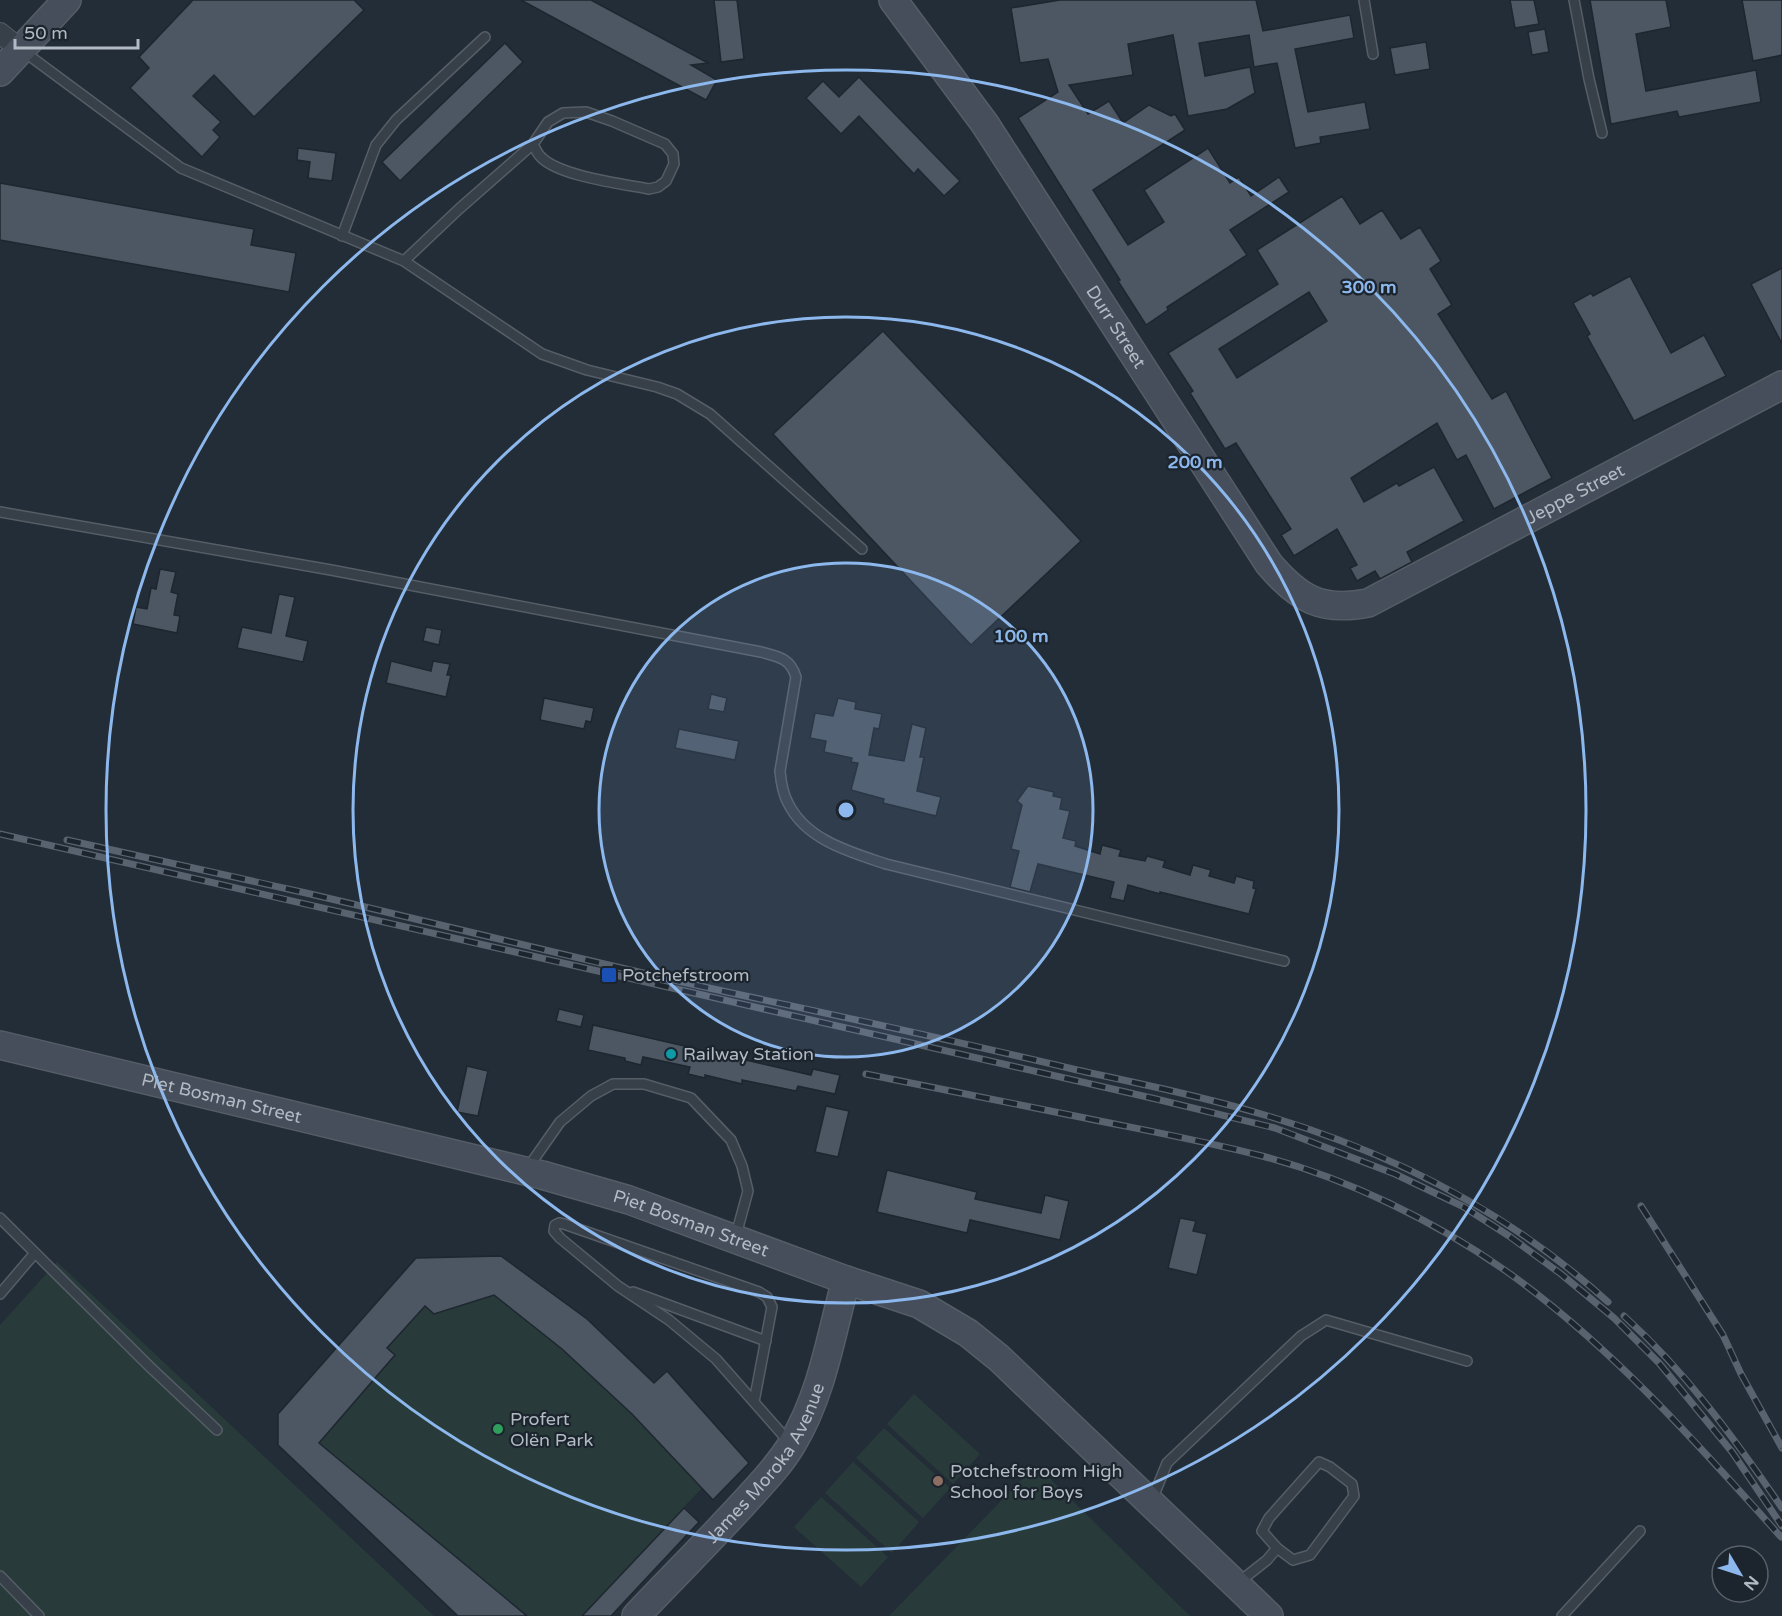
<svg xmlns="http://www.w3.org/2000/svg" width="1782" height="1616" font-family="'Varela Round',sans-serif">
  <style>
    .green { fill: #283b3a }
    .building { fill: #4c5763; stroke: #1e262f; stroke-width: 1.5; fill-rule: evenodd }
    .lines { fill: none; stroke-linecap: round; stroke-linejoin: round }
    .lane-casing { stroke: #555d66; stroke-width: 12 }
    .street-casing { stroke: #555d66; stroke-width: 22 }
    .secondary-casing { stroke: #555d66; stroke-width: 30 }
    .lane { stroke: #373f48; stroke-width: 9 }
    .street { stroke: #373f48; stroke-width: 20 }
    .secondary { stroke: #454e5a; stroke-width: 27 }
    .rail-casing { stroke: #59636f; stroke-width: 7 }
    .rail { stroke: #1c242d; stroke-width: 4.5; stroke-dasharray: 14; stroke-linecap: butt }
    .ring { fill: none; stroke: #8db8ed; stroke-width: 3 }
    .transit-dot { fill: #1a4fb4; stroke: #1c242d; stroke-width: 2 }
    .culture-dot { fill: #0f9aa8; stroke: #1c242d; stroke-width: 2 }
    .leisure-dot { fill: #2e9e5b; stroke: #1c242d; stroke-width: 2 }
    .education-dot { fill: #8d6e63; stroke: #1c242d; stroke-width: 2 }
    .labels { text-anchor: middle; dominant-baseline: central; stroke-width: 4.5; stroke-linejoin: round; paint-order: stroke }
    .street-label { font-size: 18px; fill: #b2bac4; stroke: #1c242d }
    .poi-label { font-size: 18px; fill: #b2bac4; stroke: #1c242d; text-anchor: start }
    .centre { fill: #8db8ed; stroke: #1c242d; stroke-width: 3 }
    .ring-label { font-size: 18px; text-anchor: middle; font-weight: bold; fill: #8db8ed; stroke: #1c242d; stroke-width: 4.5; stroke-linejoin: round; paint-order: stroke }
  </style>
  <rect width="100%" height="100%" fill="#232d37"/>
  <g class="green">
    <path d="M501 1256 587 1319 653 1383 667 1371 749 1463 713 1500 702 1488 684 1507 699 1522 611 1616H458L278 1445V1414L416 1258Z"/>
    <path d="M57 1262 434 1616H0V1325Z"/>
    <path d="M914 1394 980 1454 953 1484 887 1424Z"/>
    <path d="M884 1428 950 1488 923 1518 856 1458Z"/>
    <path d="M853 1462 919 1522 892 1553 825 1493Z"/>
    <path d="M1036 1465 1190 1616H889Z"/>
    <path d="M821 1497 888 1557 861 1587 794 1527Z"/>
  </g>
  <g class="building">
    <path d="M193 0H354L364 10 254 117 214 75 193 96 221 122 213 130 220 137 202 157 130 88 149 68 139 57Z"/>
    <path d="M521 0H591L708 63 691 65 717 80 706 100Z"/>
    <path d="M714 0H737L744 59 721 62Z"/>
    <path d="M1060 0H1256L1263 31 1350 15 1354 38 1295 49 1308 112 1365 102 1370 129 1320 137 1321 143 1295 148 1277 63 1254 67 1249 35 1199 43 1205 76 1250 67 1255 93 1227 109 1188 116 1173 35 1128 44 1133 75 1069 85 1088 114 1109 101 1123 123 1149 105 1171 116 1175 114 1185 130 1093 190 1128 245 1164 222 1144 190 1208 148 1230 183 1239 177 1251 196 1279 177 1289 192 1230 230 1247 255 1167 307 1168 310 1146 325 1118 281 1120 280 1018 118 1058 92 1048 59 1020 63 1011 8Z"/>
    <path d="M1510 0H1534L1539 24 1515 28Z"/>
    <path d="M1590 0H1666L1671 27 1636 34 1646 91 1756 70 1761 102 1679 117 1677 111 1611 124Z"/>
    <path d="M1742 0H1782V55L1753 61Z"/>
    <path d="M1545 29 1549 52 1532 55 1528 32Z"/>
    <path d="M1426 42 1430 69 1395 75 1390 48Z"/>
    <path d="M505 43 523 62 400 181 382 162Z"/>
    <path d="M859 77 960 181 944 196 918 169 914 174 859 116 841 134 806 98 823 81 839 97Z"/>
    <path d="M298 148 336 153 332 181 308 178 310 162 297 160Z"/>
    <path d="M0 183 254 229 251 245 296 253 289 292 0 240Z"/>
    <path d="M1342 196 1360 224 1382 210 1401 239 1420 227 1441 261 1430 269 1452 305 1438 314 1492 399 1506 391 1552 478 1494 509 1466 455 1457 460 1437 423 1351 478 1364 502 1397 483 1399 486 1434 467 1464 521 1407 552 1412 562 1380 579 1375 571 1357 581 1350 568 1357 565 1337 529 1294 556 1281 535 1291 529 1236 443 1225 449 1190 393 1193 391 1168 353 1278 284 1257 250ZM1309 292 1327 321 1237 378 1219 349Z"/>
    <path d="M1782 268V344L1751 284Z"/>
    <path d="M1630 276 1671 353 1704 335 1726 376 1634 421 1587 336 1590 334 1573 303 1591 293 1593 296Z"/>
    <path d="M883 331 1081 541 971 645 773 434Z"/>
    <path d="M160 569 176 572 171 592 178 594 174 615 180 616 177 633 133 624 136 607 147 609 151 588 156 589Z"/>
    <path d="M279 594 295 597 286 636 308 641 303 662 237 648 242 627 271 633Z"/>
    <path d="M426 627 442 630 439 645 423 641Z"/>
    <path d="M391 661 431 671 433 661 450 664 447 675H451L446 697 386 683Z"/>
    <path d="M711 694 727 698 724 712 708 709Z"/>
    <path d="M544 698 594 708 591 722 586 721 584 729 540 720Z"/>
    <path d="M838 698 856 702 855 709 882 714 879 729 874 728 869 755 904 761 912 724 926 728 920 757H924L917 791 941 797 936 816 883 803 884 799 851 790 858 763 851 762 852 758 824 752 826 741 810 738 815 713 833 716Z"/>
    <path d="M679 729 739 741 735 760 675 748Z"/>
    <path d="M1028 786 1054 792 1053 796 1062 798 1060 809 1070 811 1063 838 1076 841 1075 846 1100 854 1102 845 1121 850 1119 856 1145 861 1147 856 1165 861 1163 867 1190 875 1193 865 1211 870 1209 876 1234 883 1236 876 1254 881 1253 888 1256 889 1249 914 1160 892V894L1128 885 1124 901 1110 898 1114 882 1038 864 1030 892 1010 887 1019 851 1011 849 1022 805 1017 801Z"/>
    <path d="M559 1009 584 1015 581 1027 556 1021Z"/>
    <path d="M593 1025 811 1075 813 1069 840 1075 835 1094 798 1086 796 1091 742 1080V1084L705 1075V1078L688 1074 690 1067 643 1057 641 1065 625 1061V1058L588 1050Z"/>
    <path d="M467 1066 488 1071 478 1116 457 1112Z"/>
    <path d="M826 1106 849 1111 838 1157 815 1152Z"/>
    <path d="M887 1170 977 1192 975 1199 1041 1213 1045 1195 1069 1201 1060 1240 970 1220 967 1233 877 1212Z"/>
    <path d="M1180 1218 1196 1221 1193 1231 1207 1234 1197 1275 1168 1268Z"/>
    <path d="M501 1256 587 1319 654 1383 667 1371 749 1463 713 1500 632 1414 562 1349 494 1295 434 1314 425 1306 387 1348 395 1355 319 1443 527 1616H458L278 1445V1414L416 1258Z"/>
    <path d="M684 1508 699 1522 611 1616H582Z"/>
  </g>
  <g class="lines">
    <defs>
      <g id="lane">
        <path d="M1364 0 1373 54"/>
        <path d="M1574 0 1589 79 1602 133"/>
        <path d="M23 51 181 168 404 261 542 354 587 370 657 387 677 394 710 414 862 549"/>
        <path d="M342 236 376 145 396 120 485 37"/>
        <path d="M404 261 459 209 533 144 548 122 563 113 586 112 612 121 665 144 673 154 674 164 666 181 658 187 649 189C623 184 557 176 540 156 537 153 535 148 533 144"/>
        <path d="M0 512 331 570 761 652C779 657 790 658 796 677L780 771C781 782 783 794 788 803 806 840 850 852 886 864L1284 961"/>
        <path d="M527 1169 560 1122 591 1096 613 1084H644L691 1098 731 1140 742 1166 748 1191 736 1235"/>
        <path d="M0 1218 150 1367 217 1430"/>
        <path d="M633 1292 766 1341"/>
        <path d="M0 1294 35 1253"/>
        <path d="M754 1402 772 1307 767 1297 759 1292 564 1224 559 1223 555 1225 554 1231 560 1238 618 1286 669 1320 716 1359 790 1443"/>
        <path d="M1319 1462 1330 1467 1352 1484 1354 1496 1310 1555 1293 1560 1277 1548 1262 1531 1269 1518Z"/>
        <path d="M1152 1500 1167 1463 1301 1336 1326 1320 1467 1361"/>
        <path d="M0 1576 39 1616"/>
        <path d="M1239 1582 1267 1560 1277 1548"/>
        <path d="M1562 1616 1640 1531"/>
      </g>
      <path id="street" d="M0 33 21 50"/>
      <g id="secondary">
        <path id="s1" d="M893 0 985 124 1269 564C1299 599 1321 612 1368 603L1782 385"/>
        <path d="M0 72 67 0"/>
        <path id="s2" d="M0 1045 542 1175 629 1200 846 1280 919 1304 968 1333 999 1358 1269 1616"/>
        <path id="s3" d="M636 1616C671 1579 708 1542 743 1504 760 1485 779 1466 792 1444 822 1395 831 1335 846 1280"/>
      </g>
    </defs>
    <use href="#lane" class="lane-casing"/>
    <use href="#street" class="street-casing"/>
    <use href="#secondary" class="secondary-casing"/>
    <use href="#lane" class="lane"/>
    <use href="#street" class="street"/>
    <use href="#secondary" class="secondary"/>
    <defs>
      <g id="rail">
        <path d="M0 834 1156 1099 1275 1128 1395 1174 1464 1207 1509 1236 1561 1274 1614 1318 1659 1363 1732 1452 1782 1526"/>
        <path d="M67 840C147 858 227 875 306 893 447 926 586 961 727 992 844 1017 961 1042 1077 1070 1141 1084 1205 1097 1268 1116 1395 1154 1509 1212 1608 1302"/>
        <path d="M866 1074C939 1089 1012 1103 1085 1118 1144 1130 1204 1141 1262 1156 1346 1178 1435 1221 1506 1271 1609 1344 1697 1443 1781 1537"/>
        <path d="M1641 1206 1723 1335 1741 1374 1782 1448"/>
        <path d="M1624 1316C1686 1372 1735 1439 1782 1508"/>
      </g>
    </defs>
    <use href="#rail" class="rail-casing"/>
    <use href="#rail" class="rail"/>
  </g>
  <circle cx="846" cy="810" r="247" fill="#8db8ed" fill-opacity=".12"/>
  <g class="ring">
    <circle cx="846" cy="810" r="247"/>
    <circle cx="846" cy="810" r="493"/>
    <circle cx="846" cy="810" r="740"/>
  </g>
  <rect class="transit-dot" x="601" y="967" width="16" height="16" rx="3"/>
  <circle class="culture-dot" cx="671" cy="1054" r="6"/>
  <circle class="leisure-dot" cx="498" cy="1429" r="6"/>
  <circle class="education-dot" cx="938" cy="1481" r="6"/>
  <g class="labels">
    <g class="street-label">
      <text stroke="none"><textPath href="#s1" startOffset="396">Durr Street</textPath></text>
      <text stroke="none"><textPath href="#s1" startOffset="1026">Jeppe Street</textPath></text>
      <text stroke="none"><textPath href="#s2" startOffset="228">Piet Bosman Street</textPath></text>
      <text stroke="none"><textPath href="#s2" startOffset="714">Piet Bosman Street</textPath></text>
      <text stroke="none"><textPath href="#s3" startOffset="202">James Moroka Avenue</textPath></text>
    </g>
    <g class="poi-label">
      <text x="622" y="975">Potchefstroom</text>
      <text x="683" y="1054">Railway Station</text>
      <text x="510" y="1419">Profert<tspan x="510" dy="21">Olën Park</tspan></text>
      <text x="950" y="1471">Potchefstroom High<tspan x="950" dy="21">School for Boys</tspan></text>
    </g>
  </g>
  <circle cx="846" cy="810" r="9" class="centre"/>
  <g class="ring-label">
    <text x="1369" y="293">300 m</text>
    <text x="1195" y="468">200 m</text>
    <text x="1021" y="642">100 m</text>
  </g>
  <g transform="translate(1740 1574) rotate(129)"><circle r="28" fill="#1c242d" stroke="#586069" stroke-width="1.5"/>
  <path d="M0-4.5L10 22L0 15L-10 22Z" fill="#8db8ed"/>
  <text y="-9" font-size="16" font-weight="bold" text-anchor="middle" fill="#b2bac4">N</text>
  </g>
  <path d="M15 39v9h123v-9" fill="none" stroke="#b2bac4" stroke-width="3"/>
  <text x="24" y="39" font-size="18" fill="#b2bac4" stroke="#1c242d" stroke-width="4.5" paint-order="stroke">50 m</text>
</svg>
